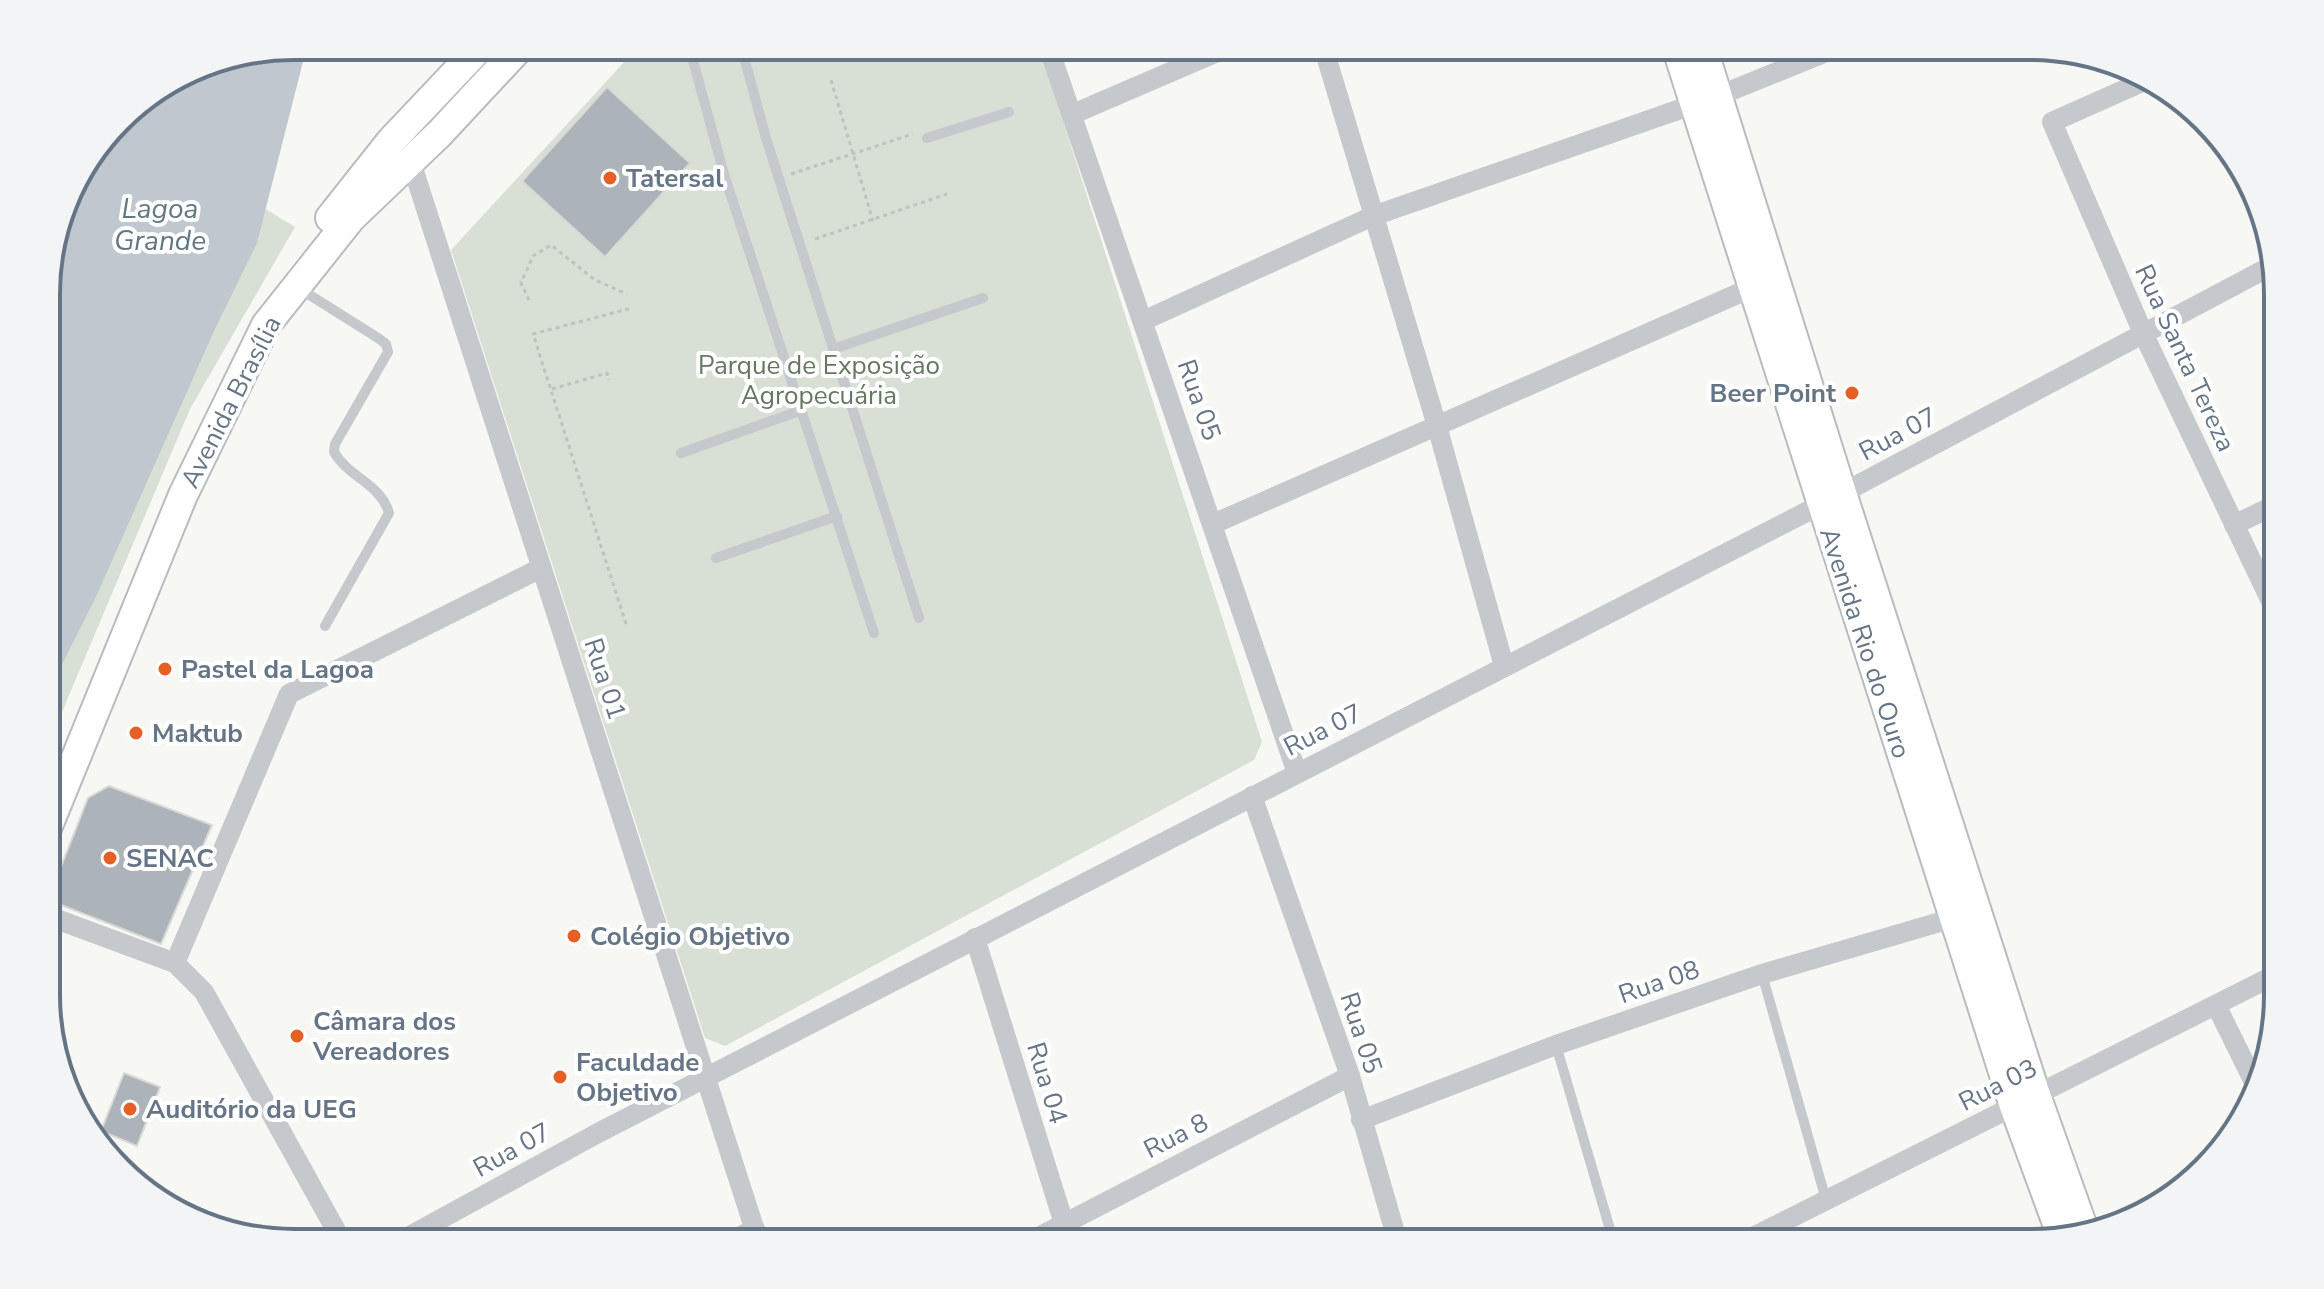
<svg xmlns="http://www.w3.org/2000/svg" width="2324" height="1289" font-family="'Nunito Sans',sans-serif">
  <style>
    .green { fill: #d8dfd5 }
    .water { fill: #bfc8ce }
    .building { fill: #acb3b9; stroke: #d9d9d7; stroke-width: 2 }
    .lines { fill: none; stroke-linecap: round; stroke-linejoin: round }
    .secondary-casing { stroke: #b7bcc1; stroke-width: 32 }
    .path { stroke: #bfc1c3; stroke-width: 3; stroke-dasharray: 4 4; stroke-linecap: butt }
    .lane { stroke: #c5c8cc; stroke-width: 10 }
    .street { stroke: #c5c8cc; stroke-width: 20 }
    .secondary { stroke: #fff; stroke-width: 28 }
    .poi-dot { fill: #e66025; stroke: #fff; stroke-width: 3 }
    .labels { text-anchor: middle; dominant-baseline: central; stroke-width: 8; stroke-linejoin: round; paint-order: stroke }
    .poi-label { font-size: 26px; font-weight: bold; fill: #667586; stroke: #fff; text-anchor: start }
    .street-label { font-size: 26px; fill: #667586; stroke: #fff }
    .park-label { font-size: 26px; fill: #647861; stroke: #fff }
    .water-label { font-size: 28px; font-style: italic; fill: #617782; stroke: #fff }
    .rim { fill: none; stroke: #667586; stroke-width: 4 }
  </style>
  <rect width="100%" height="100%" fill="#f7f7f4"/>
  <g class="green">
    <path d="M639 46H1039L1262 742 1254 760 725 1046 705 1038 451 250Z"/>
    <path d="M259 205 295 227 190 409 48 745V664Z"/>
  </g>
  <path class="water" d="M294 46H307L257 243 214 331 95 599 48 692V262L72 184 130 108 199 65Z"/>
  <g class="building">
    <path d="M607 87 690 163 605 257 522 181Z"/>
    <path d="M109 786 212 825 161 944 48 900 88 798Z"/>
    <path d="M124 1073 160 1087 137 1146 101 1131Z"/>
  </g>
  <g class="lines">
    <defs>
      <g id="secondary">
        <path d="M1676 46 2014 1106 2062 1237"/>
        <path d="M1702 46 1842 493 2036 1095 2084 1230"/>
        <path d="M330 218 391 141 481 46"/>
        <path d="M48 826 183 495 266 325 351 218 439 134 521 46"/>
      </g>
    </defs>
    <use href="#secondary" class="secondary-casing"/>
    <g class="path">
      <path d="M831 80 873 221"/>
      <path d="M791 174 913 134"/>
      <path d="M815 239 947 194"/>
      <path d="M529 300 521 283 533 256 551 245 595 280 627 294"/>
      <path d="M552 389 607 373 609 380"/>
      <path d="M626 624 533 334 632 308"/>
    </g>
    <g class="lane">
      <path d="M689 46 724 174 874 633"/>
      <path d="M741 46 766 138 919 618"/>
      <path d="M927 138 1009 112"/>
      <path d="M297 287 378 338 386 344 388 352 335 444 334 452C348 477 381 484 389 513L325 626"/>
      <path d="M833 349 983 298"/>
      <path d="M681 453 802 410"/>
      <path d="M716 558 837 516"/>
      <path d="M1762 974 1826 1200"/>
      <path d="M1556 1045 1614 1243"/>
    </g>
    <g class="street">
      <path d="M1048 46 1297 773"/>
      <path d="M1323 46 1437 426 1504 666"/>
      <path d="M2151 78 2052 122 2143 333 2277 614"/>
      <path d="M1073 114 1231 46"/>
      <path d="M401 131 759 1243"/>
      <path d="M1145 320 1373 216 1718 96 1841 46"/>
      <path d="M1213 524 1751 288"/>
      <path d="M2234 525 2277 504"/>
      <path d="M1252 796 1350 1076 1398 1243"/>
      <path d="M48 916 175 963 204 992 343 1243"/>
      <path d="M975 938 1070 1243"/>
      <path d="M175 963 289 694 541 568"/>
      <path d="M2216 1005 2255 1084"/>
      <path d="M1361 1120 1556 1045 1762 974 1964 915"/>
      <path d="M397 1243 598 1133 1820 505 2273 265"/>
      <path d="M727 1243 755 1229"/>
      <path d="M1027 1243 1350 1076"/>
      <path d="M1741 1243 2277 974"/>
    </g>
    <use href="#secondary" class="secondary"/>
  </g>
  <g class="poi-dot">
    <circle cx="610" cy="178" r="8"/>
    <circle cx="1852" cy="393" r="8"/>
    <circle cx="165" cy="669" r="8"/>
    <circle cx="136" cy="733" r="8"/>
    <circle cx="110" cy="858" r="8"/>
    <circle cx="574" cy="936" r="8"/>
    <circle cx="297" cy="1036" r="8"/>
    <circle cx="560" cy="1077" r="8"/>
    <circle cx="130" cy="1109" r="8"/>
  </g>
  <g class="labels">
    <g class="poi-label">
      <text x="626" y="178">Tatersal</text>
      <text x="1836" y="393" text-anchor="end">Beer Point</text>
      <text x="181" y="669">Pastel da Lagoa</text>
      <text x="152" y="733">Maktub</text>
      <text x="126" y="858">SENAC</text>
      <text x="590" y="936">Colégio Objetivo</text>
      <text x="313" y="1021">Câmara dos<tspan x="313" dy="30">Vereadores</tspan></text>
      <text x="576" y="1062">Faculdade<tspan x="576" dy="30">Objetivo</tspan></text>
      <text x="146" y="1109">Auditório da UEG</text>
    </g>
    <g class="street-label">
      <text transform="translate(2185 358) rotate(65)">Rua Santa Tereza</text>
      <text transform="translate(1199 400) rotate(71)">Rua 05</text>
      <text transform="translate(231 402) rotate(-63)">Avenida Brasília</text>
      <text transform="translate(1898 434) rotate(-28)">Rua 07</text>
      <text transform="translate(1865 643) rotate(72)">Avenida Rio do Ouro</text>
      <text transform="translate(605 679) rotate(72)">Rua 01</text>
      <text transform="translate(1323 730) rotate(-27)">Rua 07</text>
      <text transform="translate(1659 982) rotate(-19)">Rua 08</text>
      <text transform="translate(1361 1033) rotate(72)">Rua 05</text>
      <text transform="translate(1047 1083) rotate(73)">Rua 04</text>
      <text transform="translate(1998 1085) rotate(-27)">Rua 03</text>
      <text transform="translate(1176 1136) rotate(-27)">Rua 8</text>
      <text transform="translate(512 1150) rotate(-29)">Rua 07</text>
    </g>
    <g class="park-label">
      <text x="819" y="365">Parque de Exposição<tspan x="819" dy="30">Agropecuária</tspan></text>
    </g>
    <g class="water-label">
      <text x="160" y="209">Lagoa<tspan x="160" dy="32">Grande</tspan></text>
    </g>
  </g>
  <path d="M0 0H2324V1289H0ZM294 60H2030A234 234 0 0 1 2264 294V995A234 234 0 0 1 2030 1229H294A234 234 0 0 1 60 995V294A234 234 0 0 1 294 60Z" fill="#f3f4f5" fill-rule="evenodd"/>
  <path class="rim" d="M294 60H2030A234 234 0 0 1 2264 294V995A234 234 0 0 1 2030 1229H294A234 234 0 0 1 60 995V294A234 234 0 0 1 294 60Z"/>
</svg>
